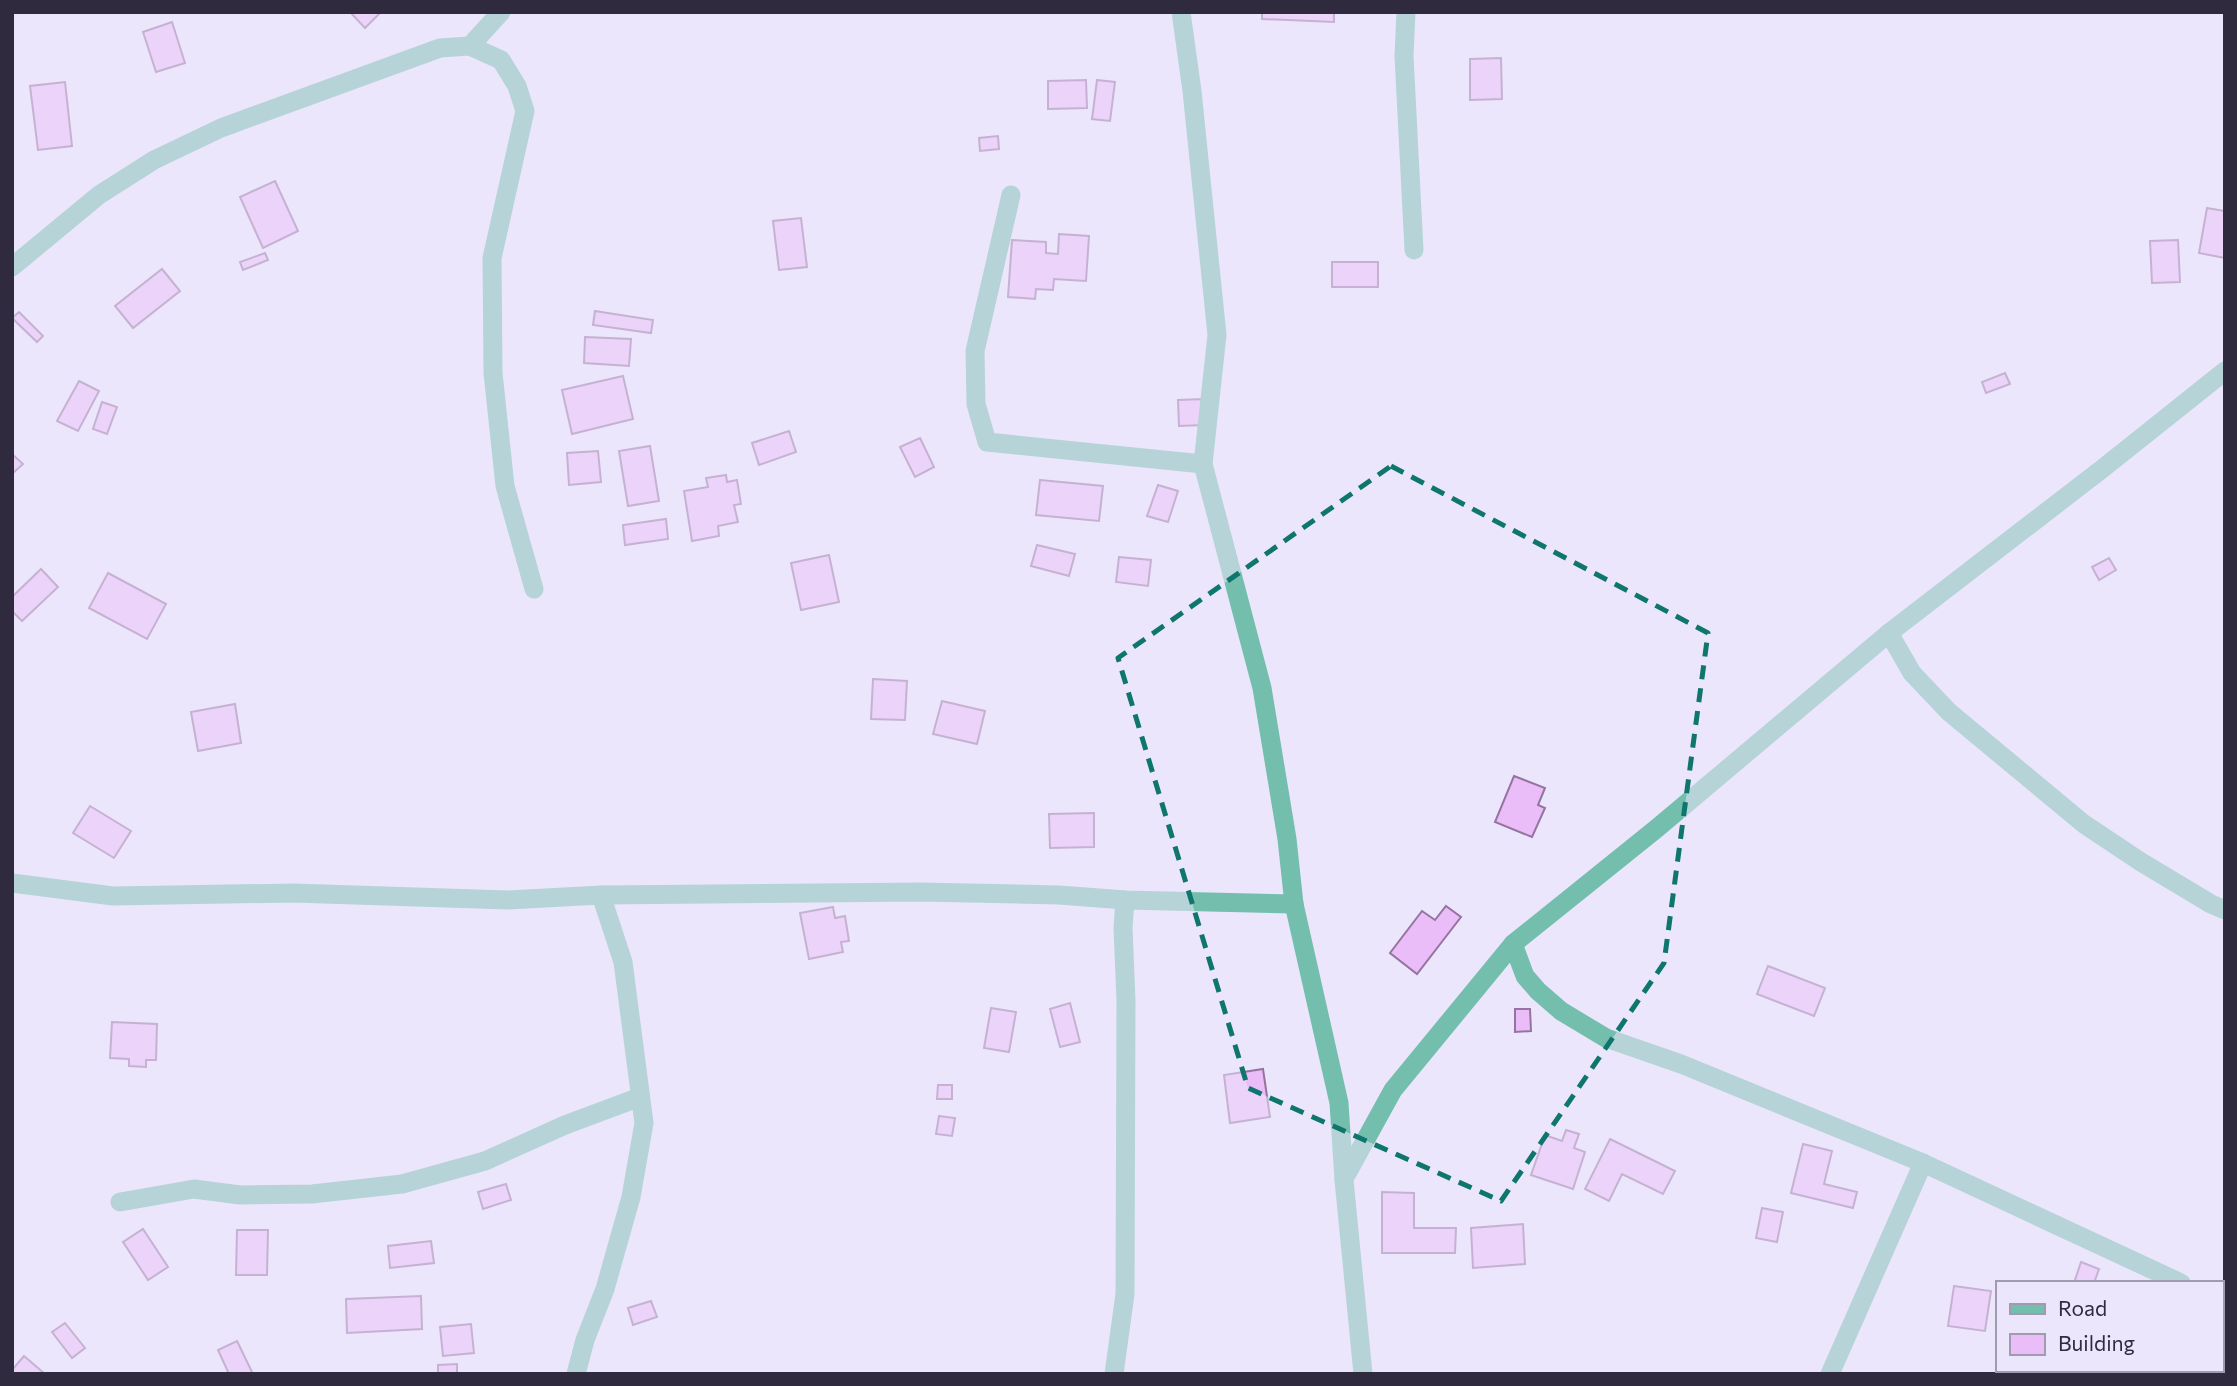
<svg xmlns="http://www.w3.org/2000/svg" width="2237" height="1386" font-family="Commissioner,sans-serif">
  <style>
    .building { fill: #eabdf8; stroke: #95749f; stroke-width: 2 }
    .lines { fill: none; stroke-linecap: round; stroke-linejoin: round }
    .street { stroke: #73bead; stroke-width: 19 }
    .marked { fill: none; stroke: #0f766e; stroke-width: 5; stroke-dasharray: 14 9; stroke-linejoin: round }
  </style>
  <rect width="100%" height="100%" fill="#ece6fc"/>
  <g class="building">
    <path d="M350 12H381L365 28Z"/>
    <path d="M1262 12H1334V22L1262 19Z"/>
    <path d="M172 22 185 63 156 72 143 32Z"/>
    <path d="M1501 58 1502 99 1470 100V59Z"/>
    <path d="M1086 80 1087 108 1048 109V81Z"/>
    <path d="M1097 80 1115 82 1110 121 1092 119Z"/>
    <path d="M65 82 72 146 38 150 30 86Z"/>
    <path d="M998 136 999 149 980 151 979 138Z"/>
    <path d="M275 181 298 231 263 248 240 197Z"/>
    <path d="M2207 208 2225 211V258L2199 253Z"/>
    <path d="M801 218 807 267 779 270 773 221Z"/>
    <path d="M1059 234 1089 236 1086 281 1054 279 1053 290 1036 289 1035 299 1008 297 1012 240 1046 242V253L1058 254Z"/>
    <path d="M2178 240 2180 282 2152 283 2150 241Z"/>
    <path d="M265 253 268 260 243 270 240 262Z"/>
    <rect x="1332" y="262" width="46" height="25"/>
    <path d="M162 269 180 291 133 328 115 306Z"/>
    <path d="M595 311 653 320 651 333 593 325Z"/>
    <path d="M19 312 43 336 37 342 12 318Z"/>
    <path d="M585 337 631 339 629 366 584 363Z"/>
    <path d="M2005 373 2010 384 1986 393 1982 382Z"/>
    <path d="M623 376 633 419 572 434 562 390Z"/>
    <path d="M79 381 99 391 78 431 57 421Z"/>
    <path d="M1204 399V425L1179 426 1178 400Z"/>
    <path d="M102 402 117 407 107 434 93 429Z"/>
    <path d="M789 431 796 452 759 465 752 443Z"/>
    <path d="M920 438 934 467 915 477 900 447Z"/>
    <path d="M650 446 659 501 628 506 619 451Z"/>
    <path d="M598 451 601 482 569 485 567 453Z"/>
    <path d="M12 454 23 464 12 474Z"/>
    <path d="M726 475 727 482 737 480 741 504 734 505 738 522 718 526 719 536 692 541 684 491 708 487 706 478Z"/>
    <path d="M1040 480 1103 486 1099 521 1036 515Z"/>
    <path d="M1158 485 1178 491 1168 522 1147 516Z"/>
    <path d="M666 519 668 539 625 545 623 525Z"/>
    <path d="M1037 545 1075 554 1069 576 1031 566Z"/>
    <path d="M829 555 839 602 801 610 791 563Z"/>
    <path d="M1119 557 1151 560 1148 586 1116 582Z"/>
    <path d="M2109 558 2116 570 2099 580 2092 567Z"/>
    <path d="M41 569 58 587 22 621 12 611V597Z"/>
    <path d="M108 573 166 604 147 639 89 608Z"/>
    <path d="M873 679 907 681 905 720 871 719Z"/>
    <path d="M942 701 985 711 977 744 933 734Z"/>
    <path d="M235 704 241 743 198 751 191 712Z"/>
    <path d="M1514 776 1545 788 1538 805 1545 808 1532 837 1495 822Z"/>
    <path d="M90 806 131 831 114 858 73 833Z"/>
    <path d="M1094 813V847L1050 848 1049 814Z"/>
    <path d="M1446 906 1461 917 1417 974 1390 953 1422 911 1435 920Z"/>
    <path d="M833 907 835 918 845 916 849 941 841 942 843 952 809 959 800 913Z"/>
    <path d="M1768 966 1825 988 1814 1016 1757 994Z"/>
    <path d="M1070 1003 1080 1042 1060 1047 1050 1009Z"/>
    <path d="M991 1008 1016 1012 1009 1052 984 1048Z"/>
    <path d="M1515 1009H1530L1531 1031 1515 1032Z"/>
    <path d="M112 1022 157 1024 156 1060H146V1067L129 1066V1059L110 1058Z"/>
    <path d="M1263 1069 1270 1117 1230 1123 1224 1075Z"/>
    <path d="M938 1085H952V1099H937Z"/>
    <path d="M939 1116 955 1118 952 1136 936 1134Z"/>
    <path d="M1566 1130 1579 1134 1574 1148 1585 1152 1573 1189 1531 1175 1545 1135 1562 1141Z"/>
    <path d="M1610 1139 1675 1171 1663 1194 1622 1174 1609 1201 1585 1189Z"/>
    <path d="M1803 1144 1832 1151 1824 1184 1857 1192 1853 1208 1791 1193Z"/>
    <path d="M506 1184 511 1200 483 1209 478 1192Z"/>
    <path d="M1382 1192 1414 1193V1228H1456L1455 1253H1382Z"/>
    <path d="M1762 1208 1783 1212 1777 1242 1756 1238Z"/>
    <path d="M1523 1224 1525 1264 1473 1268 1471 1228Z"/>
    <path d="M143 1229 168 1267 148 1280 123 1242Z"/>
    <path d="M237 1230H268L267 1275H236Z"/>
    <path d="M431 1241 434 1263 390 1268 388 1246Z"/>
    <path d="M2081 1262 2099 1269 2094 1283H2074Z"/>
    <path d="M1954 1286 1991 1291 1985 1331 1948 1326Z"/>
    <path d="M421 1296 422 1329 347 1333 346 1299Z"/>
    <path d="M651 1301 657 1317 633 1325 628 1308Z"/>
    <path d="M65 1323 85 1348 72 1358 52 1332Z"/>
    <path d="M471 1324 474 1353 443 1356 440 1327Z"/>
    <path d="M237 1341 253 1374H229L218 1350Z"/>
    <path d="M24 1356 45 1374H12V1370Z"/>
    <path d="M457 1364V1374H438V1365Z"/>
  </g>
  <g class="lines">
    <g class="street">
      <path d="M1181 12 1192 91 1217 335 1203 464 1262 688 1287 839 1294 904 1339 1103 1344 1180 1363 1374"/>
      <path d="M1406 12 1404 56 1414 250"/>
      <path d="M470 46 501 12"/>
      <path d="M1011 195 975 351 976 404 987 442 1203 464"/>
      <path d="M12 267 99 195 154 160 221 128 440 48 470 46 501 60 517 86 525 111 492 258 493 373 505 486 534 589"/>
      <path d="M1889 633 1912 673 1949 712 2084 824 2141 862 2211 904 2225 910"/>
      <path d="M12 883 113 896 293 893 508 900 601 895 920 892 1059 895 1125 900 1294 904"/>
      <path d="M1513 944 1525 976 1538 991 1561 1011 1606 1038 1681 1064 1923 1163 2181 1283"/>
      <path d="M1344 1179 1393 1090 1513 944 1656 829 1889 633 2102 469 2225 371"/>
      <path d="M120 1202 194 1189 240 1195 312 1194 402 1184 485 1161 565 1125 640 1097"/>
      <path d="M2221 1302 2225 1304"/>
      <path d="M576 1374 585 1340 605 1289 631 1197 644 1123 623 962 601 895"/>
      <path d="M1114 1374 1125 1294 1126 1001 1123 928 1125 900"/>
      <path d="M1830 1374 1923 1163"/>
    </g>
  </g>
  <path d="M0 0H2237V1386H0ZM1391 466 1708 633 1664 963 1501 1201 1248 1088 1118 658Z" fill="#ece6fc" fill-opacity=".55" fill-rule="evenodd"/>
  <path class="marked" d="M1391 466 1708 633 1664 963 1501 1201 1248 1088 1118 658Z"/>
  <rect width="2237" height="1386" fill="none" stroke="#302a3f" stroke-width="28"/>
  <rect x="1996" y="1281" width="228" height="91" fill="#ece6fc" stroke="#a19bb0" stroke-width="2"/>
  <rect x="2010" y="1304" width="35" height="10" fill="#73bead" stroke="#a19bb0" stroke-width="2"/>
  <text x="2058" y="1316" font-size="21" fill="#302a3f">Road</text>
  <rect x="2010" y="1334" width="35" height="21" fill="#eabdf8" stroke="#a19bb0" stroke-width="2"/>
  <text x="2058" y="1351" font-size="21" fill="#302a3f">Building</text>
</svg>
